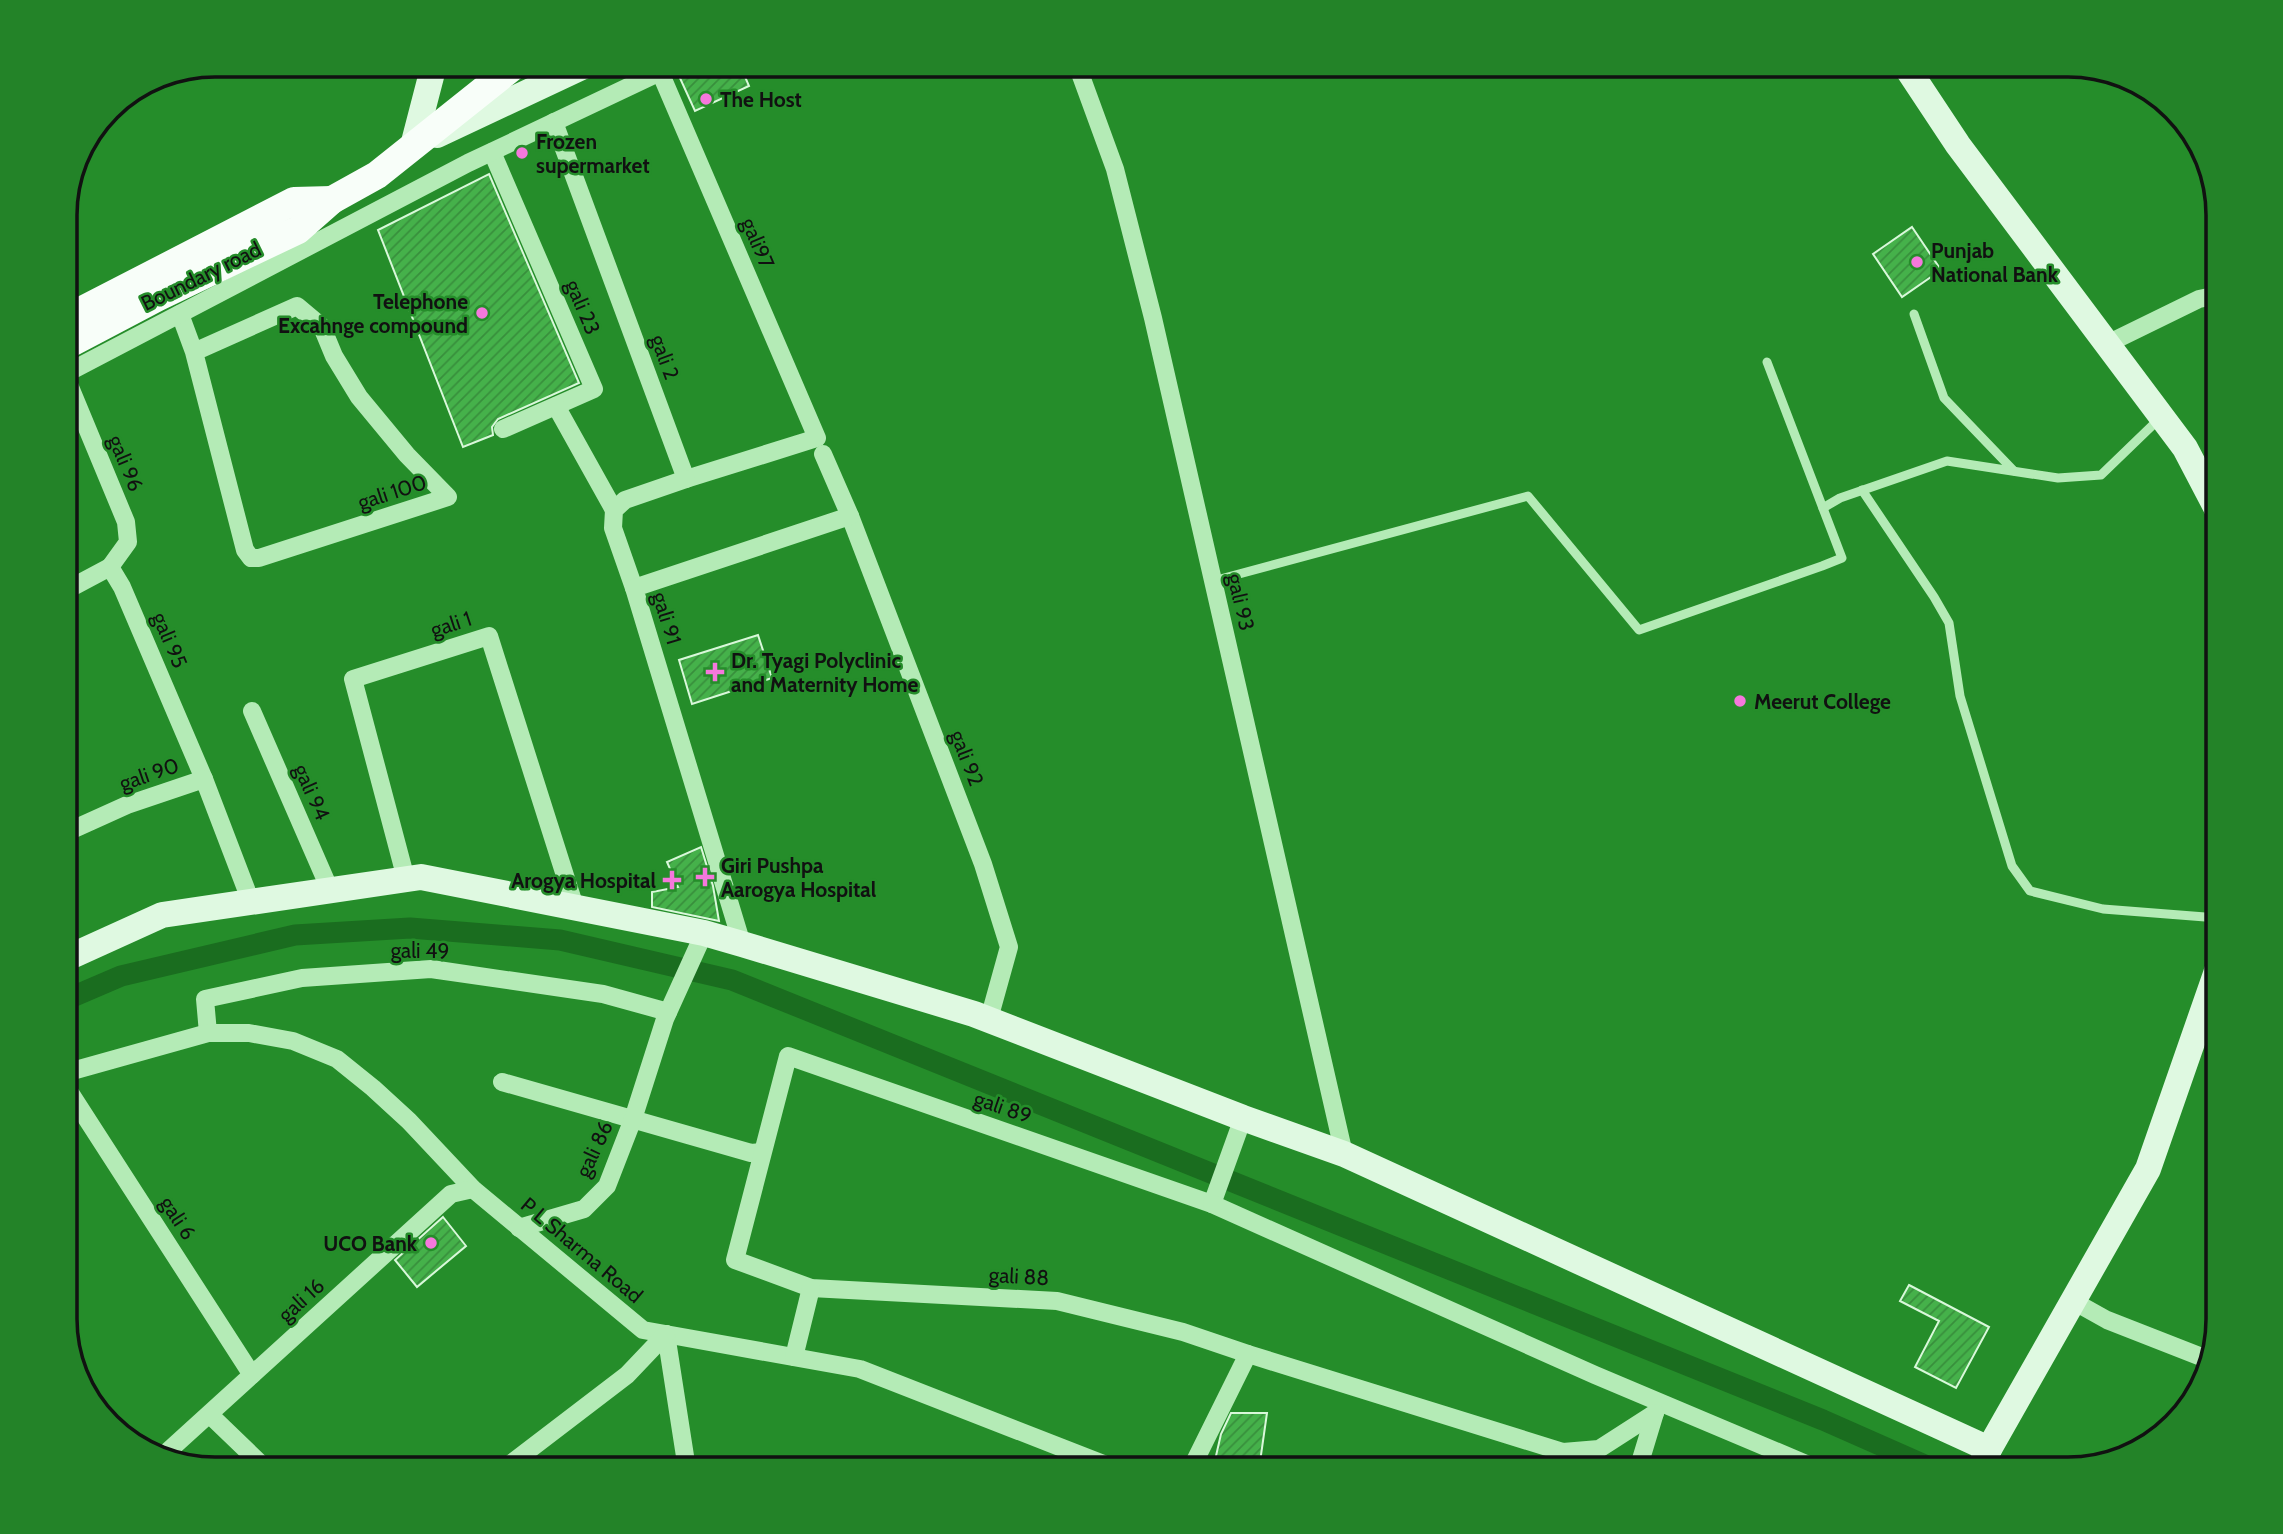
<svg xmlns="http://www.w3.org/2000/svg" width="2283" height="1534" font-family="Cabin,sans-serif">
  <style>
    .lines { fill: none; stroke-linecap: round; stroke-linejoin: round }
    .canal { stroke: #1a6d1f; stroke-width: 21 }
    .building { fill: url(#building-hatch); stroke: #d9f8da; stroke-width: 2 }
    .lane { stroke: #b4ebb6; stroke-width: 9 }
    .street { stroke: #b4ebb6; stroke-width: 18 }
    .secondary { stroke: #dff9e1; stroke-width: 26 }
    .primary { stroke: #f8fef9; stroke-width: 28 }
    .poi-dot { fill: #f578dc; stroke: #258d2a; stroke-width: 2.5 }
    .labels { text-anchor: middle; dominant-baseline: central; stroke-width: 5; stroke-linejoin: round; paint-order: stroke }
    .poi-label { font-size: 21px; font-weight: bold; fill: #111; stroke: #258d2a; text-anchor: start }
    .street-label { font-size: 21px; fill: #111; stroke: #258d2a }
    .rim { fill: none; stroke: #111; stroke-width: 3.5 }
  </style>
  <defs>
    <pattern id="building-hatch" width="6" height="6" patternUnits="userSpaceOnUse" patternTransform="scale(1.75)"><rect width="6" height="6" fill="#45b14a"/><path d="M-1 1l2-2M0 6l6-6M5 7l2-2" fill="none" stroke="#388f3c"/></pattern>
  </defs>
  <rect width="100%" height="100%" fill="#258d2a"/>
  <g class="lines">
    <path class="canal" d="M65 1000 121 976 295 935 410 928 560 940 732 980 1823 1420 1934 1469"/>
  </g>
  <g class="building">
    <path d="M674 65H740L749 86 695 111Z"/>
    <path d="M489 174 579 383 498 419 492 427 493 435 463 447 378 230Z"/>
    <path d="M1912 227 1941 270 1902 297 1873 254Z"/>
    <path d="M758 635 772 678 692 704 679 660Z"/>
    <path d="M701 847 713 886 719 921 652 907V892L678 887 667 862Z"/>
    <path d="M443 1217 466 1246 417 1287 395 1260Z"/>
    <path d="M1909 1285 1989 1327 1956 1388 1915 1367 1939 1321 1900 1301Z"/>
    <path d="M1231 1413H1267L1259 1469H1213L1221 1434Z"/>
  </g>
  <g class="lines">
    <g class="lane">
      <path d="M1914 314 1944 398 2014 471"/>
      <path d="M1862 490 1934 597 1949 623 1960 696 2012 866 2030 891 2103 909 2218 918"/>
      <path d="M1823 508 1840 498 1947 461 2058 478 2101 475 2159 419"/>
      <path d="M1213 581 1528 496 1639 630 1822 566 1842 558 1767 362"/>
    </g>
    <g class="street">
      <path d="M1077 65 1115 169 1153 318 1344 1154"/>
      <path d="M554 122 686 479 817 438 657 65"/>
      <path d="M492 152 594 389 503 429"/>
      <path d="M180 314 194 352 245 550 251 558H259L448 497 407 455 359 397 334 356 322 327 297 306 194 352"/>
      <path d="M2107 344 2199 299 2218 295"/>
      <path d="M65 374 468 163 660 72"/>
      <path d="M65 375 126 522 128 542 110 567"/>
      <path d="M556 406 614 510"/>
      <path d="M850 516 983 864 1009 947 989 1019"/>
      <path d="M634 588 613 528 614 510 625 500 686 479"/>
      <path d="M65 591 110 567 122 587 204 779"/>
      <path d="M252 711 330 890"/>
      <path d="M65 833 127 805 204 779 251 902"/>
      <path d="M406 879 353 679 489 636 575 907"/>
      <path d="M742 944 634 588 850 516 823 454"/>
      <path d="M208 1033 205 999 302 978 431 969 603 994 668 1012"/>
      <path d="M65 1073 208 1033H249L293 1041 337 1059 373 1088 409 1121 473 1189 643 1330 860 1369 1116 1469"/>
      <path d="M502 1082 751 1153 762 1152"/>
      <path d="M65 1085 252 1375"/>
      <path d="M1243 1118 1212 1204 788 1056 735 1260 811 1288 1057 1301 1183 1332 1248 1354 1563 1452 1599 1449 1655 1413"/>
      <path d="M1212 1204 1595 1375 1818 1469"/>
      <path d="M519 1228 584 1209 607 1186 633 1119 665 1019 704 933"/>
      <path d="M2073 1301 2107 1320 2199 1356H2207"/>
      <path d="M666 1334 687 1469"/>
      <path d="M794 1357 811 1288"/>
      <path d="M210 1415 266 1469"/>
      <path d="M165 1454 451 1194 473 1189"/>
      <path d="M504 1469 627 1375 666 1334"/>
      <path d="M1191 1469 1248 1354"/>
      <path d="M1638 1469 1655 1413"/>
    </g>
    <g class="secondary">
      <path d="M1905 65 1958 145 2185 448 2218 511"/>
      <path d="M437 135 586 65"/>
      <path d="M413 146 434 65"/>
      <path d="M65 959 162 915 421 877 704 933 742 944 974 1014 1243 1118 1344 1154 1989 1449"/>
      <path d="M1979 1469 1989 1449 2148 1169 2218 968"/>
    </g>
    <g class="primary">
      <path d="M65 319 294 201 332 200"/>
      <path d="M65 346 158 297 298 230 332 200 377 175 515 65"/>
    </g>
  </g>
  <g class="poi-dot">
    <circle cx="706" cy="99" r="7"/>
    <circle cx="522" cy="153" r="7"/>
    <circle cx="1917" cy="262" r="7"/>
    <circle cx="482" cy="313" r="7"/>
    <path d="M711.5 661.5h7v7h7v7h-7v7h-7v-7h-7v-7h7z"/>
    <circle cx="1740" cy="701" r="7"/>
    <path d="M701.5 866.5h7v7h7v7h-7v7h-7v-7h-7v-7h7z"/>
    <path d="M668.5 869.5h7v7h7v7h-7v7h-7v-7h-7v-7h7z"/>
    <circle cx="431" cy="1243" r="7"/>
  </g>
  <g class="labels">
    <g class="poi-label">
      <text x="720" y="99">The Host</text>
      <text x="536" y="141">Frozen<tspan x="536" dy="24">supermarket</tspan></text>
      <text x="1931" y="250">Punjab<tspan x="1931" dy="24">National Bank</tspan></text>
      <text x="468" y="301" text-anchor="end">Telephone<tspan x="468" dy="24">Excahnge compound</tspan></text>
      <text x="731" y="660">Dr. Tyagi Polyclinic<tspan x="731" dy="24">and Maternity Home</tspan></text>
      <text x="1754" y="701">Meerut College</text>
      <text x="721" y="865">Giri Pushpa<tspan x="721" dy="24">Aarogya Hospital</tspan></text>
      <text x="656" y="880" text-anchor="end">Arogya Hospital</text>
      <text x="417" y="1243" text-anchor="end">UCO Bank</text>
    </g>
    <g class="street-label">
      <text transform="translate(758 243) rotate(67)">gali97</text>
      <text transform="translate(201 276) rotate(-26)">Boundary road</text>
      <text transform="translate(583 307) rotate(67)">gali 23</text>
      <text transform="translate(665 357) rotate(70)">gali 2</text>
      <text transform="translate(126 463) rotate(67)">gali 96</text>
      <text transform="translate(392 492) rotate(-18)">gali 100</text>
      <text transform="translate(1241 602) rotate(77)">gali 93</text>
      <text transform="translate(667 618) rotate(73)">gali 91</text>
      <text transform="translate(451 624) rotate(-18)">gali 1</text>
      <text transform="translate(170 640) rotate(67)">gali 95</text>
      <text transform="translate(967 758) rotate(69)">gali 92</text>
      <text transform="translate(149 774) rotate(-19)">gali 90</text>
      <text transform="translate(312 792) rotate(66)">gali 94</text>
      <text x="420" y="950">gali 49</text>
      <text transform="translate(1003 1107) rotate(19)">gali 89</text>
      <text transform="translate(594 1149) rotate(-65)">gali 86</text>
      <text transform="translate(178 1218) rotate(57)">gali 6</text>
      <text transform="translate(582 1250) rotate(40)">P L Sharma Road</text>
      <text transform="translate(1019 1276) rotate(3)">gali 88</text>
      <text transform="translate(301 1300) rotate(-42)">gali 16</text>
    </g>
  </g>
  <path d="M0 0H2283V1534H0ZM215 77H2068A138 138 0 0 1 2206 215V1319A138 138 0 0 1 2068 1457H215A138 138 0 0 1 77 1319V215A138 138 0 0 1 215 77Z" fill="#238328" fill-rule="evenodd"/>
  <path class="rim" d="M215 77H2068A138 138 0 0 1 2206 215V1319A138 138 0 0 1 2068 1457H215A138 138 0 0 1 77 1319V215A138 138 0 0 1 215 77Z"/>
</svg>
